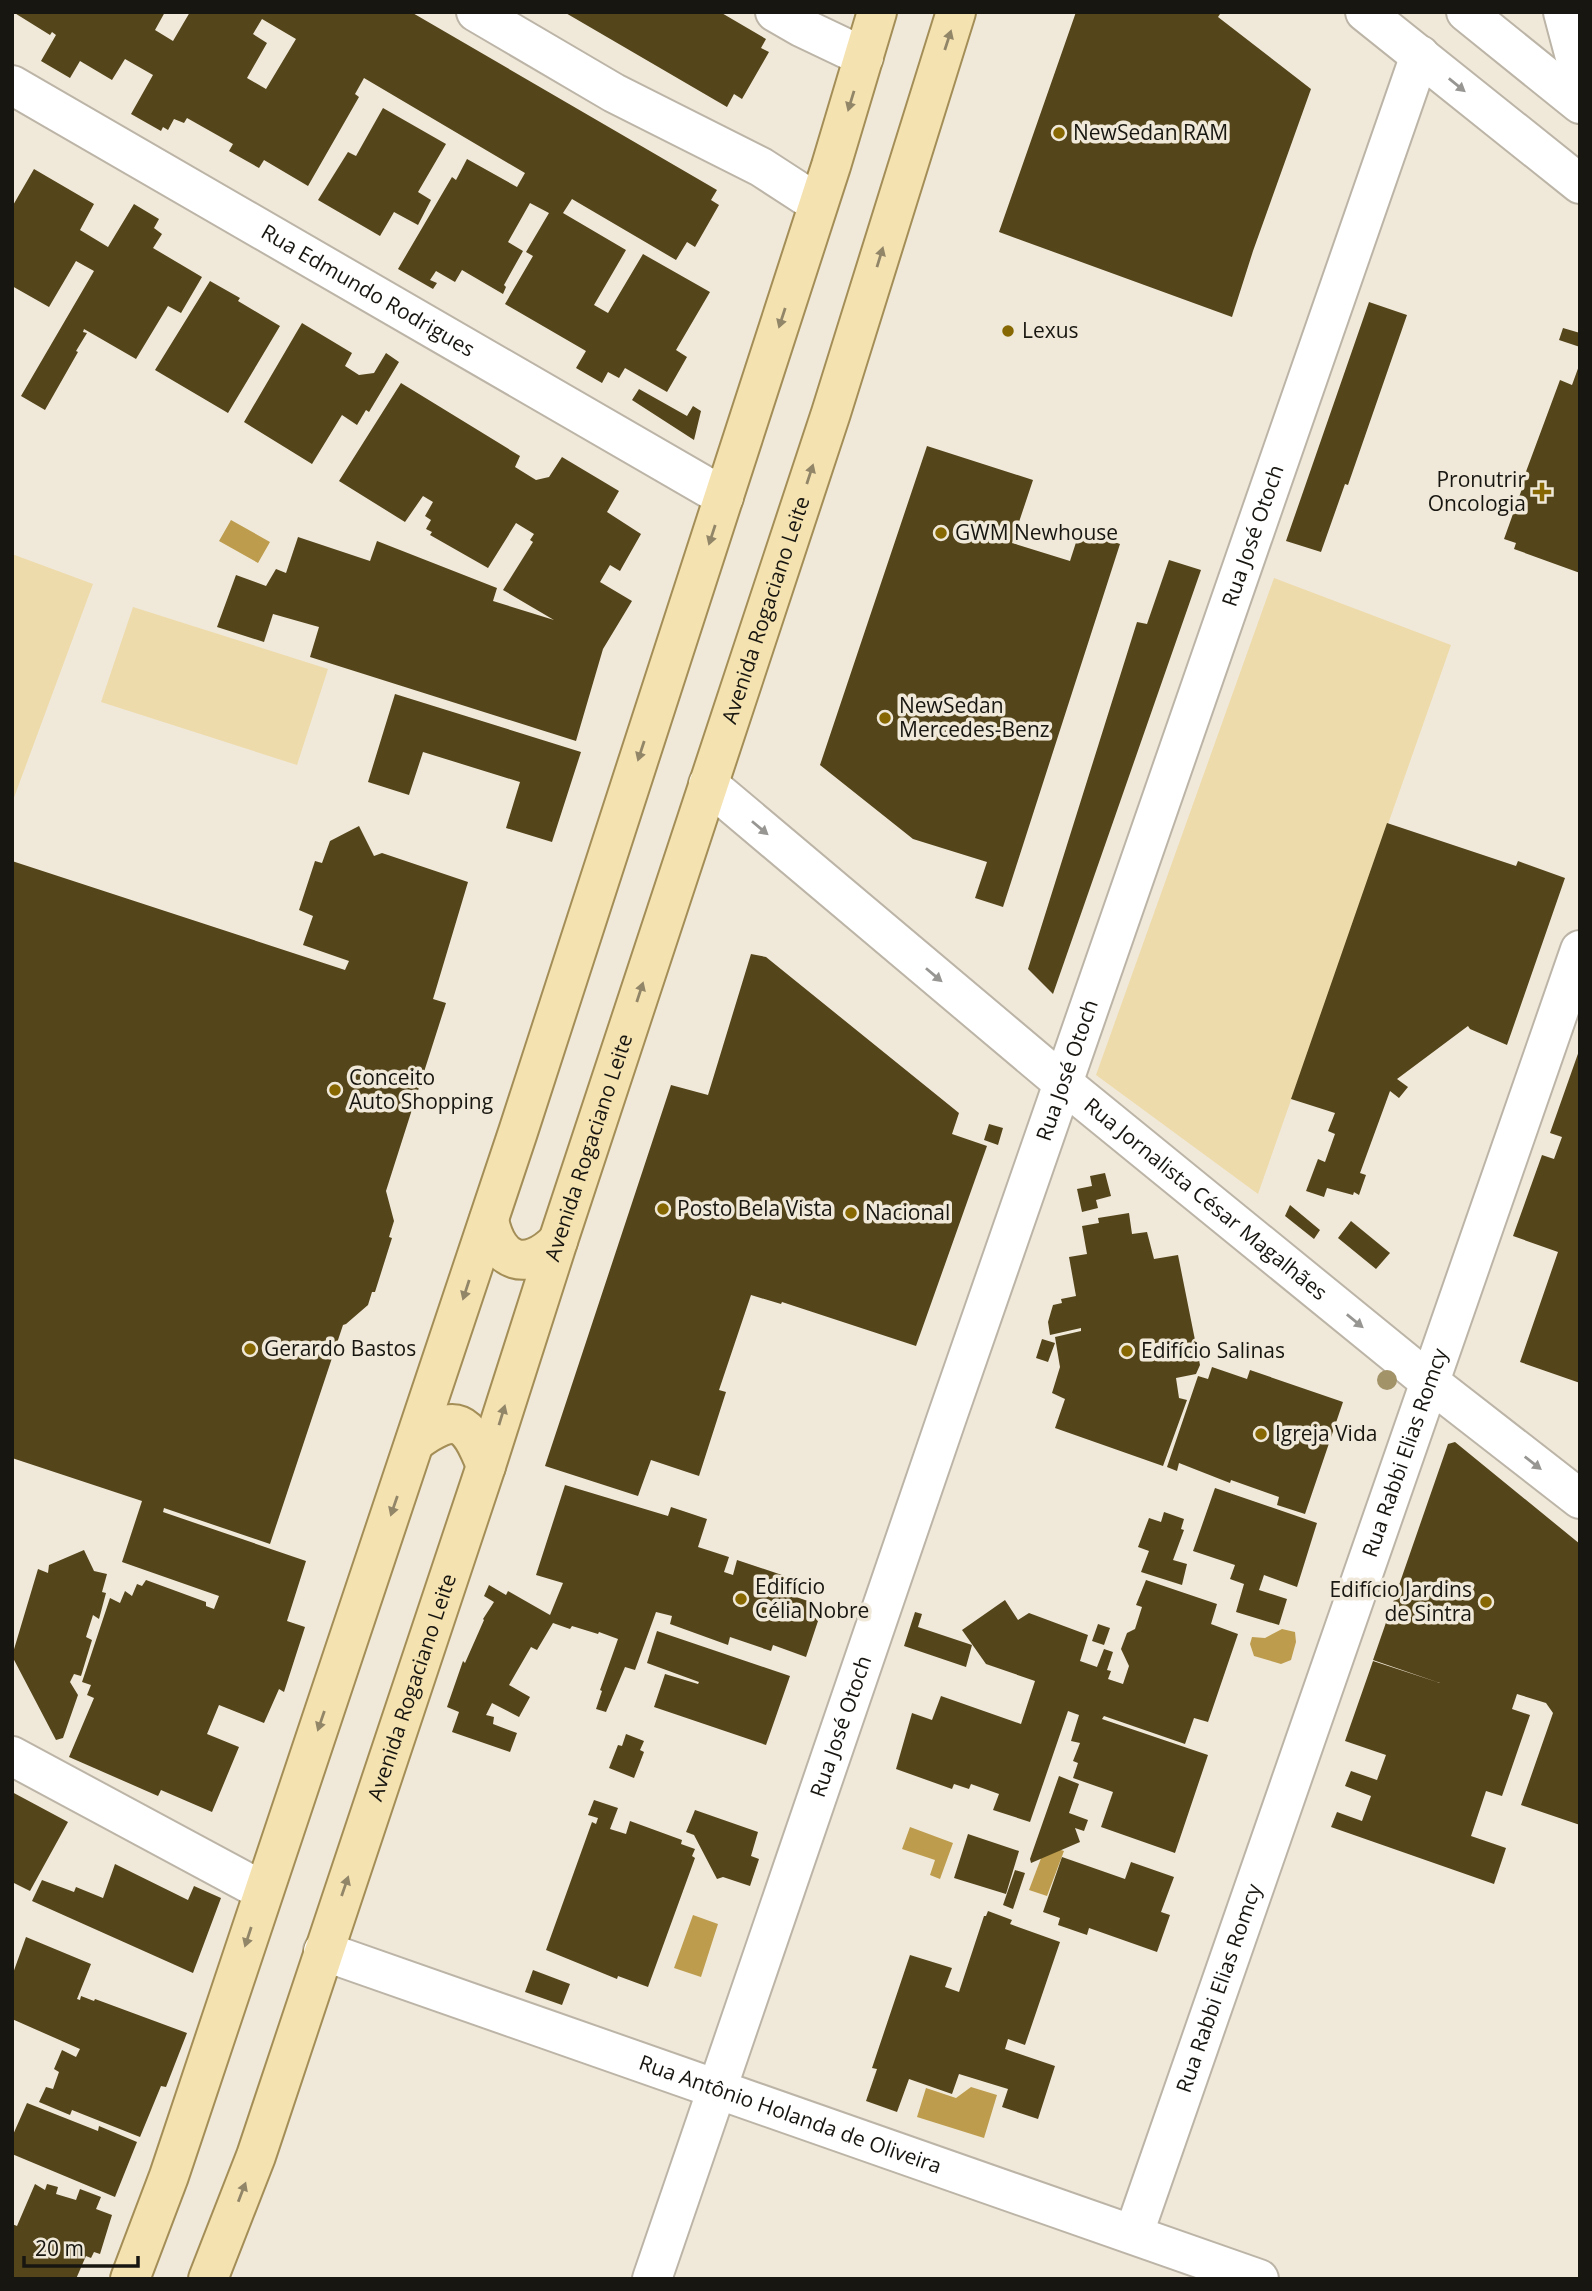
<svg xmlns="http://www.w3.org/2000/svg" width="1592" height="2291" font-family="'Open Sans',sans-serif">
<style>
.green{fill:#eedbab}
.water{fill:#bd9d4d}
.building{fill:#55451a;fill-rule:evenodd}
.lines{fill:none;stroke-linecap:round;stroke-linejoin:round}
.minor-casing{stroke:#bcb5a7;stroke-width:42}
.major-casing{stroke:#a48e57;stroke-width:42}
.minor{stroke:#fff;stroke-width:38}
.major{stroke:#f5e2b1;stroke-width:38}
.tree{fill:#a29369}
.oneway{fill:#928669}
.oneway2{fill:#979693}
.poi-dot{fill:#866701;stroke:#f0e9da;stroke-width:2.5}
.labels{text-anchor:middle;stroke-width:7;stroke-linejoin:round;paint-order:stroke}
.poi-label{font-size:21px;fill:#181610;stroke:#f0e9da;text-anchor:start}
.street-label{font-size:21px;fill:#181610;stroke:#f0e9da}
</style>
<rect width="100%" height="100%" fill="#f0e9da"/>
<path class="green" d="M12 554 93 584 12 803Z
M1274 578 1451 645 1258 1194 1096 1075Z
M133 607 328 669 297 765 101 702Z"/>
<path class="water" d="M231 520 270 542 258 563 219 541Z
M1282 1629 1295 1632 1296 1642 1291 1660 1281 1664 1254 1656 1250 1644 1252 1637 1265 1638Z
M910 1827 953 1843 940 1879 930 1875 935 1860 902 1849Z
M1046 1845 1064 1851 1047 1896 1029 1890Z
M693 1915 718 1924 701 1977 674 1968Z
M971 2087 997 2095 984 2138 917 2117 926 2088 956 2098Z"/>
<path class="building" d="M13 12H165L155 30 173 41 190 12H411L717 190 711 200 719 205 695 247 687 242 676 260 572 199 563 213 626 250 594 305 608 313 643 254 710 292 676 350 687 357 667 392 625 368 619 378 608 372 602 383 576 368 586 351 505 304 533 256 526 252 549 213 530 203 508 242 523 251 504 285 506 287 503 294 462 270 455 282 436 271 430 280 437 283 433 289 398 269 452 177 456 180 467 159 517 187 525 173 364 78 355 94 359 97 308 186 264 160 259 168 229 151 233 144 187 118 184 123 174 119 168 130 163 127 161 131 131 114 153 75 125 59 112 80 80 61 70 78 41 61 56 35 52 32 50 35ZM262 19 296 39 266 89 247 78 267 43 253 34Z
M564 12H720L766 39 761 48 769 52 742 99 734 94 727 107Z
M1076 12H1215L1220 14 1218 17 1311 89 1253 251 1232 317 999 232Z
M383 108 446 144 418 192 431 200 418 225 394 212 380 236 318 200 348 152 356 156Z
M34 169 94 204 80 230 108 247 134 204 159 219 154 228 162 234 153 248 202 277 181 313 168 306 136 359 84 329 83 332 87 333 76 351 78 352 45 410 21 396 94 271 76 261 49 307 12 286V207Z
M210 281 240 298 238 301 280 326 228 413 155 370Z
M1369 302 1407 315 1348 485 1345 484 1321 552 1286 541Z
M302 323 352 353 345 366 359 375 374 373 386 353 399 362 369 412 366 410 357 425 342 415 312 464 244 422Z
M1563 328 1580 333V347L1559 340Z
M1580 363V573L1514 549 1516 543 1504 539 1523 486 1521 485 1560 380 1572 385Z
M401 383 520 456 515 467 536 480 549 477 562 457 619 491 607 512 641 534 620 571 610 565 600 582 632 601 603 649 576 741 310 657 319 627 273 614 264 642 217 627 236 575 266 586 276 569 286 573 298 537 370 561 377 541 497 588 493 601 554 620 503 590 533 542 530 540 534 534 516 523 488 568 430 535 432 532 426 529 431 520 425 516 433 502 423 496 405 522 339 481Z
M639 389 687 416 693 406 701 411 694 440 632 400Z
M927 446 1033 480 1012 543 1070 561 1080 530 1120 544 1003 907 975 898 987 862 913 839 820 765Z
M1169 560 1201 570 1053 994 1028 969 1137 622 1147 624Z
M395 694 581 752 552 842 506 828 520 782 423 752 409 795 368 782Z
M1387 823 1516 866 1518 861 1565 878 1507 1045 1470 1029 1468 1026 1397 1079 1408 1087 1399 1098 1390 1091 1360 1173 1366 1175 1359 1195 1354 1192 1353 1195 1327 1188 1324 1197 1306 1191 1318 1159 1325 1162 1335 1134 1328 1131 1335 1113 1291 1099Z
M359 826 374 856 382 853 468 882 433 999 446 1003 386 1191 394 1221 389 1237 392 1238 375 1292H372L368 1305 346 1324 343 1325 270 1544 164 1508 163 1512 306 1561 287 1621 305 1627 284 1692 279 1689 264 1723 219 1705 207 1734 239 1747 212 1812 161 1790 158 1796 69 1757 94 1698 87 1695 91 1685 82 1682 110 1598 120 1603 125 1591 132 1596 137 1584 142 1586 146 1580 206 1602V1606L214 1609 219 1596 122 1562 142 1501 12 1458V861L345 970 349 961 303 945 313 916 299 910 315 861 322 863 330 841Z
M751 954 766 957 959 1113 952 1134 987 1146 916 1346 782 1302 781 1304 751 1295 719 1390 726 1392 699 1476 651 1460 638 1496 545 1466 671 1085 708 1095Z
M1580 1048V1383L1520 1362 1558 1252 1513 1236 1542 1155 1554 1159 1562 1137 1550 1133Z
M989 1124 1003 1128 998 1145 984 1140Z
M1105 1173 1111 1196 1096 1200 1098 1208 1082 1212 1077 1189 1092 1186 1090 1176Z
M1290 1205 1320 1230 1314 1239 1285 1216Z
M1129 1213 1132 1234 1147 1232 1154 1259 1178 1255 1200 1365 1196 1374 1176 1378 1179 1398 1187 1400 1163 1466 1055 1428 1065 1399 1052 1393 1060 1367 1055 1337 1081 1331V1328L1050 1335 1048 1322 1053 1305 1062 1303 1061 1299 1076 1296 1069 1257 1087 1254 1082 1226 1099 1223 1098 1218Z
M1351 1221 1390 1253 1376 1269 1338 1238Z
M1042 1339 1055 1343 1048 1362 1036 1358Z
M1212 1367 1247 1379 1250 1370 1343 1402 1305 1514 1277 1505 1279 1497 1231 1480 1230 1483 1179 1463 1177 1471 1167 1467 1198 1376 1208 1379Z
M1455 1442 1580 1544V1825L1521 1805 1553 1713 1546 1703 1517 1694 1512 1709 1530 1715 1502 1796 1486 1791 1471 1836 1506 1848 1494 1884 1331 1827 1337 1812 1362 1821 1371 1796 1345 1786 1351 1771 1377 1780 1386 1755 1345 1741 1373 1661 1440 1683 1373 1660 1448 1444Z
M565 1485 668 1516 671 1507 707 1519 698 1547 729 1557 724 1572 733 1575 737 1560 785 1576 781 1592 823 1606 806 1657 773 1645 771 1651 730 1637 728 1645 670 1624 672 1616 656 1612 635 1670 625 1667 606 1712 596 1709 602 1691 600 1690 618 1639 599 1632 598 1634 572 1626 570 1629 553 1623 537 1650 531 1647 509 1685 530 1697 519 1717 492 1703 486 1715 494 1717 493 1724 517 1733 510 1752 452 1732 459 1712 447 1707 463 1661 465 1663 484 1620 483 1619 494 1602 484 1596 489 1585 506 1595 508 1591 550 1615 563 1583 536 1575Z
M1215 1488 1317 1523 1297 1587 1264 1575 1259 1590 1287 1599 1279 1625 1236 1612 1244 1584 1230 1579 1235 1565 1193 1551Z
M1164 1512 1184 1519 1181 1529 1184 1530 1173 1560 1187 1564 1182 1585 1141 1572 1149 1551 1138 1547 1149 1518 1161 1522Z
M84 1550 94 1571 107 1574 102 1592 106 1593 99 1619 93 1615 86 1637 92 1640 81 1676 74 1674 70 1682 78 1695 63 1738 56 1740 12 1656 38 1569 48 1573 49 1565Z
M1146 1580 1217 1604 1211 1624 1238 1634 1208 1722 1194 1718 1185 1744 1104 1716 1102 1719 1208 1755 1175 1853 1101 1827 1113 1792 1073 1778 1078 1763 1073 1761 1080 1743 1071 1741 1079 1715 1068 1711 1030 1822 993 1810 999 1794 971 1784 969 1789 954 1784 952 1789 896 1769 912 1713 932 1720 941 1696 1021 1724 1035 1681 986 1664 962 1630 1005 1600 1018 1620 1029 1613 1088 1635 1080 1661 1097 1667 1104 1649 1113 1652 1107 1670 1111 1671 1108 1679 1123 1684 1129 1666 1121 1649 1127 1633 1135 1629 1142 1607 1136 1605Z
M915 1612 922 1614 918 1627 972 1645 966 1667 904 1646Z
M1098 1624 1110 1628 1104 1645 1092 1641Z
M657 1631 790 1676 766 1745 654 1707 665 1674 698 1684 699 1682 647 1663Z
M626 1734 644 1741 640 1750 644 1752 634 1778 609 1768 618 1745 622 1746Z
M1059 1776 1079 1784 1069 1813 1088 1820 1084 1831 1075 1828 1080 1842 1031 1863 1030 1859Z
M12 1792 68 1822 30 1891 12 1882Z
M594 1800 618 1808 610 1829 626 1834 630 1821 682 1840 681 1844 695 1849 692 1856 695 1858 648 1987 618 1976 617 1979 546 1950 592 1822 596 1824 598 1818 588 1815Z
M695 1810 758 1832 751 1856 759 1859 750 1886 723 1877 717 1879 694 1835 686 1832Z
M968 1834 1019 1851 1006 1894 954 1878Z
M1062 1857 1125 1879 1131 1862 1174 1877 1161 1912 1170 1915 1157 1952 1089 1928 1087 1935 1058 1925 1060 1918 1043 1912Z
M115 1864 188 1900 194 1886 221 1898 193 1973 32 1901 42 1880 74 1892 76 1887 103 1898Z
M1015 1870 1025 1873 1013 1909 1003 1905Z
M988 1911 1012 1920 1010 1924 1060 1942 1025 2045 1008 2039 1005 2049 1055 2066 1038 2119 1002 2107 1008 2089 959 2074 952 2094 909 2079 897 2112 866 2101 877 2069 872 2068 910 1955 952 1968 945 1987 959 1992 984 1916H986Z
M26 1937 91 1964 77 1999 80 2000 81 1996 94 2001 95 1999 187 2033 166 2087 161 2086 140 2137 72 2110 70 2115 39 2102 46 2087 53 2089 59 2072 54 2069 62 2050 76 2057 80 2049 12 2019V1976Z
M533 1970 570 1984 562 2005 525 1992Z
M27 2103 98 2131 99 2126 137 2142 115 2197 12 2154V2137Z
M35 2184 45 2190 47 2184 58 2187 56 2194 76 2200 80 2189 101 2197 96 2209 112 2215 100 2254 94 2252 91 2258 86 2256 76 2279H12V2224L17 2226Z"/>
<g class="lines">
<g class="minor-casing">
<g id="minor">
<path d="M476 12 614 93 761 167 818 204"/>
<path d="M775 12 801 27 864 57"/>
<path d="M1365 12 1580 184"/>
<path d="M1466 12 1580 104"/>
<path d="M1563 12 1580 76"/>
<path id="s1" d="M12 85 724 497"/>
<path id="s2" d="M708 784 1064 1084 1431 1383 1580 1499"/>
<path d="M12 1756 263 1891"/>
<path id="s3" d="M323 1951 1259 2279"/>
<path id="s4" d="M1134 2233 1580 950"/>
<path id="s5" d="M652 2279 946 1420 1420 55"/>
</g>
</g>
<g class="major-casing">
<g id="major">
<path d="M489 1220C498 1263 526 1273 558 1241"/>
<path d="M415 1442C457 1411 468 1421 486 1466"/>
<path d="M130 2279 169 2176 518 1132 831 166 877 12"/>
<path id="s6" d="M208 2279 256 2156 486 1466 558 1241 831 413 956 12"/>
</g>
</g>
<use href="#minor" class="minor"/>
<use href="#major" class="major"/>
</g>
<circle class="tree" cx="1387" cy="1380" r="10"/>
<defs><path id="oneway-solid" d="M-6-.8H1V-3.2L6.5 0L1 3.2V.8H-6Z" transform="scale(1.75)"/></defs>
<g class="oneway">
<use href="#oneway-solid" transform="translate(948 40) rotate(-72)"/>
<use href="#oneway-solid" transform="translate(851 101) rotate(107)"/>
<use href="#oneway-solid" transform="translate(880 257) rotate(-73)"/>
<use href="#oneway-solid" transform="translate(782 318) rotate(108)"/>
<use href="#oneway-solid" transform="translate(810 474) rotate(-72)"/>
<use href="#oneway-solid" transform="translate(712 535) rotate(108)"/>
<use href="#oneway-solid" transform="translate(641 751) rotate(108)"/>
<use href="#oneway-solid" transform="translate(640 992) rotate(-72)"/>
<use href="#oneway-solid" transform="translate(466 1290) rotate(108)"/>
<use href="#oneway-solid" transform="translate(502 1415) rotate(-73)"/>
<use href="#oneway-solid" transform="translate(394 1506) rotate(109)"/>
<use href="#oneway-solid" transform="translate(321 1721) rotate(109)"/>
<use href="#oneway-solid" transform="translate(345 1886) rotate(-71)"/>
<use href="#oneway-solid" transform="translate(248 1937) rotate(108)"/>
<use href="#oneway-solid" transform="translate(242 2192) rotate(-69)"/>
</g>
<g class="oneway2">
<use href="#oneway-solid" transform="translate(1457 85) rotate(39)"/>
<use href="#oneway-solid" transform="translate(760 828) rotate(40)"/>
<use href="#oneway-solid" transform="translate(934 975) rotate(40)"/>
<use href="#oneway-solid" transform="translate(1355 1321) rotate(39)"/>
<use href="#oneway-solid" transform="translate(1533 1463) rotate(38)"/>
</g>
<g class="poi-dot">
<circle cx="1059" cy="133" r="7"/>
<circle cx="1008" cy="331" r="7"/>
<path d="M1538.5 481.5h7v7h7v7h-7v7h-7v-7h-7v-7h7z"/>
<circle cx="941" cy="533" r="7"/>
<circle cx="885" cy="718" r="7"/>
<circle cx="335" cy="1090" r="7"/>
<circle cx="663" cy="1209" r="7"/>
<circle cx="851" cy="1213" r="7"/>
<circle cx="250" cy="1349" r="7"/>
<circle cx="1127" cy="1351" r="7"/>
<circle cx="1261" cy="1434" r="7"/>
<circle cx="741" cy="1599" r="7"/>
<circle cx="1486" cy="1602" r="7"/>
</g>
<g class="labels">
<g class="poi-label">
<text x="1073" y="140">NewSedan RAM</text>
<text x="1022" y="338">Lexus</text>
<text x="1526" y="487" text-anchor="end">Pronutrir<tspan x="1526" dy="24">Oncologia</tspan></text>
<text x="955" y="540">GWM Newhouse</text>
<text x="899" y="713">NewSedan<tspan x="899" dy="24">Mercedes-Benz</tspan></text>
<text x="349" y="1085">Conceito<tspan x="349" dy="24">Auto Shopping</tspan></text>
<text x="677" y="1216">Posto Bela Vista</text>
<text x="865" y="1220">Nacional</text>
<text x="264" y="1356">Gerardo Bastos</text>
<text x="1141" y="1358">Edifício Salinas</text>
<text x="1275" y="1441">Igreja Vida</text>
<text x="755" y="1594">Edifício<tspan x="755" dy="24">Célia Nobre</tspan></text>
<text x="1472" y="1597" text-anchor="end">Edifício Jardins<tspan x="1472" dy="24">de Sintra</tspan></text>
</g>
<g class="street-label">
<text dy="7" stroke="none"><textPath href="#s1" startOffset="411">Rua Edmundo Rodrigues</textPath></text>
<text dy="7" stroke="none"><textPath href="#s5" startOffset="1844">Rua José Otoch</textPath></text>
<text dy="7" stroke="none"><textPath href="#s6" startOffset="1760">Avenida Rogaciano Leite</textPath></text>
<text dy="7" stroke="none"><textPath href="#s5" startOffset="1278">Rua José Otoch</textPath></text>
<text dy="7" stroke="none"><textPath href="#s6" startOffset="1194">Avenida Rogaciano Leite</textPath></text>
<text dy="7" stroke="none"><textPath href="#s2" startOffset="648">Rua Jornalista César Magalhães</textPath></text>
<text dy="7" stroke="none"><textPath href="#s4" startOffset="826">Rua Rabbi Elias Romcy</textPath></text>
<text dy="7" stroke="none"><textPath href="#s6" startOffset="626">Avenida Rogaciano Leite</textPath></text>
<text dy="7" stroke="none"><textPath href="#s5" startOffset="584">Rua José Otoch</textPath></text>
<text dy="7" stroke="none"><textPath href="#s4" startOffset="259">Rua Rabbi Elias Romcy</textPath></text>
<text dy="7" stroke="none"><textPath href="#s3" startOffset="495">Rua Antônio Holanda de Oliveira</textPath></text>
</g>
</g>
<rect width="1592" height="2291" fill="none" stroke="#181610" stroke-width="28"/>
<path d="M24 2256v10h114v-10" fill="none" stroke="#181610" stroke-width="3.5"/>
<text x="35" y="2256" font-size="21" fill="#181610" stroke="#f0e9da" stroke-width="5" paint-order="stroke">20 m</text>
</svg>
